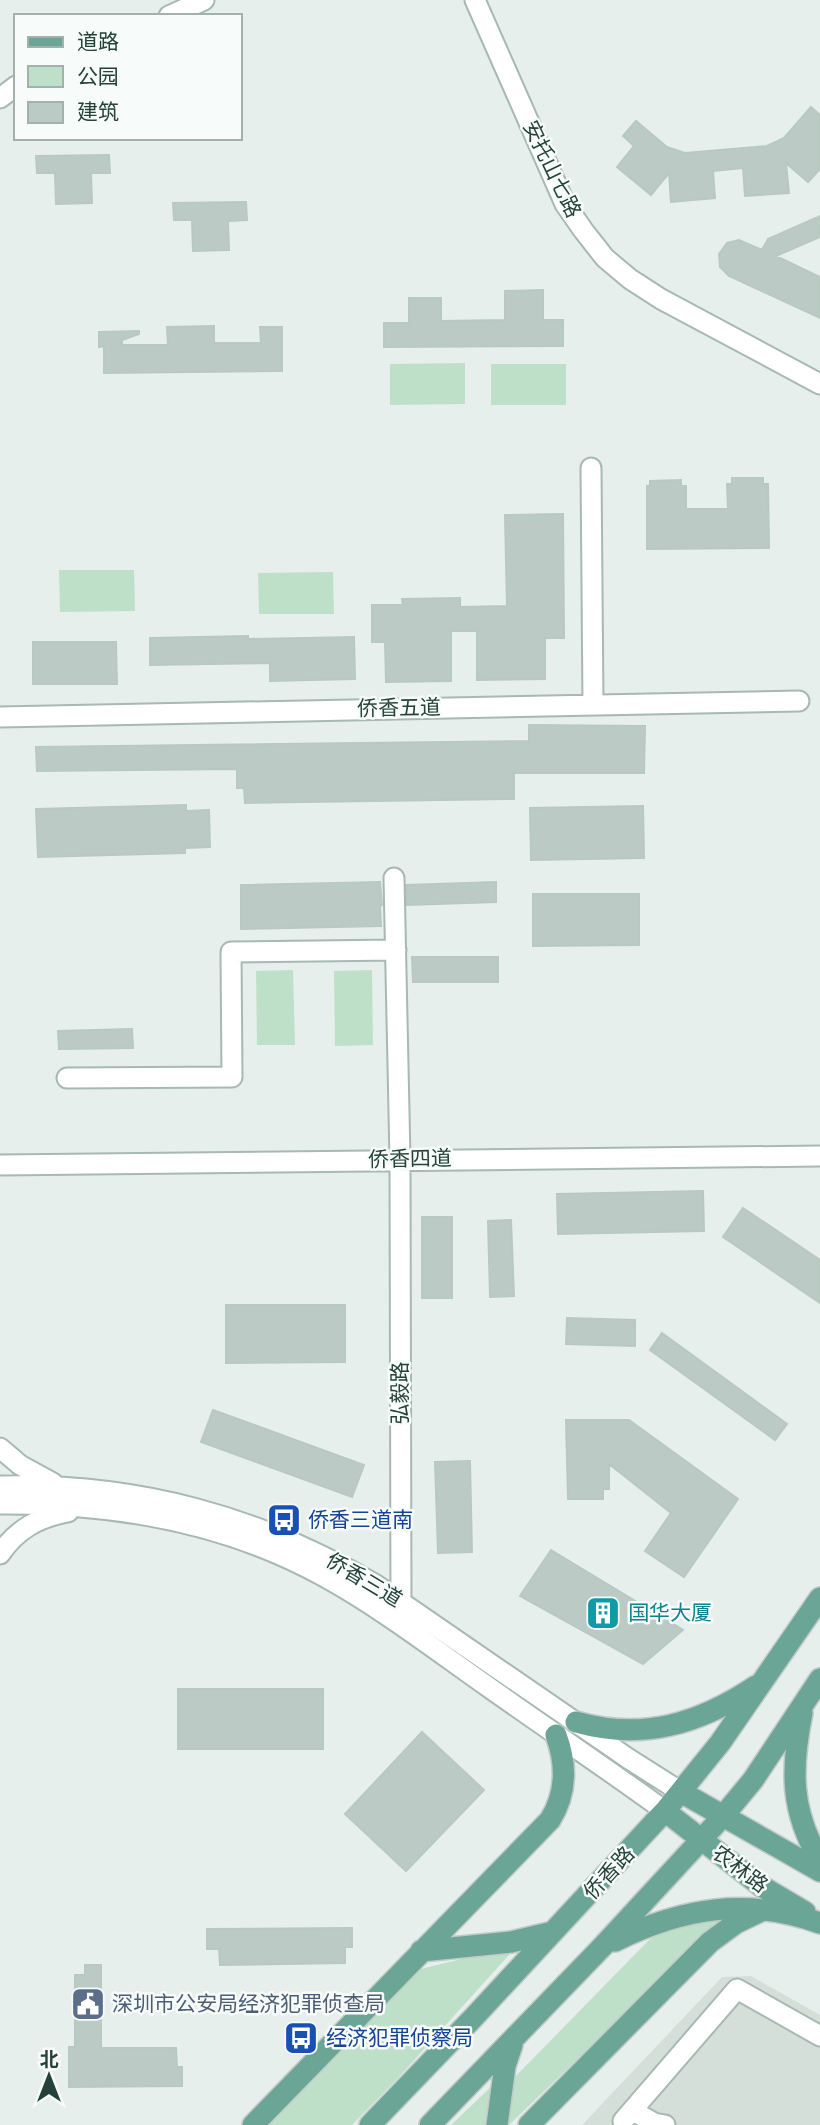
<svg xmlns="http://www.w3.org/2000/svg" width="820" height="2125" font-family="'DejaVu Sans','Noto Sans SC',sans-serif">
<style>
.built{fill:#d4dfda}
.green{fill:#bfe0c8}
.building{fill:#bbcac4;stroke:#b8c9c2;stroke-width:2}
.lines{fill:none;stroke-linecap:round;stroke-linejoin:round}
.minor-casing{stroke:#a8b8b2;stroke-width:23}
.major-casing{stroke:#c2cac8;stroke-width:24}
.minor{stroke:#fff;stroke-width:19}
.major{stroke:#6aa596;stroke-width:21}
.labels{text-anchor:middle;stroke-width:5;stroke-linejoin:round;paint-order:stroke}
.street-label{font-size:21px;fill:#24423a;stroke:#f7fbf9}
.transit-label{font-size:21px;fill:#164399;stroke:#f7fbf9;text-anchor:start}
.culture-label{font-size:21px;fill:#0d838f;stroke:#f7fbf9;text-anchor:start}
.service-label{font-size:21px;fill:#4e5e75;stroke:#f7fbf9;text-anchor:start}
</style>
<rect width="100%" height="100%" fill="#e6efeb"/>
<path class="built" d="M751 1976 820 2015V2125H582L722 1977Z"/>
<path class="green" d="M465 363V404L390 405V364Z
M491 364H566V405H491Z
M59 570H134L135 611 60 612Z
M333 572 334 614H259L258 573Z
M293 970 295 1045H257L256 971Z
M372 970 373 1045 335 1046 334 971Z
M724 1915 731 1920 696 1945 509 2125 510 2082 649 1940 677 1922Z
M518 1945 398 2078 352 2125H265L421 1969Z
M494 2084 487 2125H451Z"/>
<path class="building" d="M811 107 820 115V169L808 182 786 163 789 193 745 196 743 168 713 171 715 198 671 202 669 173 651 195 617 167 634 146 623 136 636 121 667 147 685 153 767 146 784 138Z
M109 155 110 173H91L92 203 56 204 55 173H37L36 156Z
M246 202 247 220 228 221 229 250 193 251 192 220H174L173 203Z
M820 216V237L776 256 820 277V318L729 276 720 267 719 254 727 243 739 240 762 250 768 239Z
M543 290V320H563V346L384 347V323H409V298H441V321L505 320V291Z
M214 326V343H261L260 327H282V371L104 373V346L99 347V332L139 331V334L122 340V345H168L167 327Z
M732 478H763V484H768L769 548 647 549V486H650V481L681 480V486H686V509H728L727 484H732Z
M563 514 564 638H545V679L477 680V631H451V681L386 682 385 642H372V605H403L402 599 460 598V607L507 606 505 515Z
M248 636V639L354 637 355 679 270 681V663L150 665V638Z
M33 642H116L117 684H33Z
M529 725 645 726 644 773H514V799L245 803 244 788H237V769L37 771 36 747 529 741Z
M186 805V811L209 810 210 847 185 848V853L38 857 36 809Z
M643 806 644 858 531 860 530 808Z
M380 882 382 905 380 906 381 926 241 929V885Z
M496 882V902L407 905 406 885Z
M533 894H639V945L533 946Z
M412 957H498V982H413Z
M132 1029 133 1048 59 1049 58 1031Z
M703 1191 704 1231 558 1234 557 1194Z
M743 1208 820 1260V1303L723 1237Z
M422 1217H452V1298H422Z
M511 1220 514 1296 490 1297 488 1221Z
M226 1305H345V1362L226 1363Z
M567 1318 635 1320V1346L566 1344Z
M662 1333 787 1424 775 1440 650 1350Z
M213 1410 364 1465 352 1497 201 1442Z
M566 1420H629L738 1499 684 1577 645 1551 671 1513 609 1464V1489H603V1499H568Z
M470 1461 472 1552 438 1553 435 1462Z
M551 1550 683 1630 643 1664 520 1596Z
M178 1689H323V1749H178Z
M422 1732 484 1790 406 1871 345 1814Z
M352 1928V1947H345V1963L220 1965 219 1949H207V1929Z
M85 1965H101V2048H176L177 2067H182V2086L69 2087V2047H75V1975H85Z"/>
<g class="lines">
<g class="minor-casing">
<path id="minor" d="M475 0 565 204 583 230 605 258 630 279 661 299 820 384
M169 16 204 0
M0 98 16 86
M591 468 593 704
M0 717 799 701
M394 878 400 1159 401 1611
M67 1078 232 1077 231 952 396 950
M0 1165 820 1156
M0 1448 20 1465 53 1483
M0 1486C137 1483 259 1516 376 1585L629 1759 681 1792
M0 1504C111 1503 225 1522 323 1576 381 1608 433 1648 487 1686 546 1728 606 1768 665 1811
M0 1554C17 1529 39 1517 68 1512
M633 2111 654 2123 665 2125
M623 2121 737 1989 820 2036"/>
</g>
<g class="major-casing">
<path id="major" d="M802 1713C791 1768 790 1811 820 1860
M576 1722C643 1741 699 1724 756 1686
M681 1792 820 1871
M665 1811 761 1886 805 1912
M615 1941C682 1908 747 1897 820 1923
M421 1951 511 1942 553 1932
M253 2125 550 1820C567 1793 567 1765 556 1735
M370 2125 474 2017 665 1811 720 1743 820 1598
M430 2125 603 1946 724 1815 753 1780 820 1679
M497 2125 505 2066 512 2045
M529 2125 710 1942 736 1923 763 1910"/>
</g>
<use href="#minor" class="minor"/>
<use href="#major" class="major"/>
</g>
<defs>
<g id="bus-square" transform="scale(1.75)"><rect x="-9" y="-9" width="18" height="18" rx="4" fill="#1a4fb4" stroke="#f7fbf9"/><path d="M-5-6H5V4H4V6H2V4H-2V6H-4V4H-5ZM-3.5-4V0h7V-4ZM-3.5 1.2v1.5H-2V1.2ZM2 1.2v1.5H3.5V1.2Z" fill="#fff"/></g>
<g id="building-square" transform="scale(1.75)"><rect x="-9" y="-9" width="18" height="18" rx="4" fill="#0f9aa8" stroke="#f7fbf9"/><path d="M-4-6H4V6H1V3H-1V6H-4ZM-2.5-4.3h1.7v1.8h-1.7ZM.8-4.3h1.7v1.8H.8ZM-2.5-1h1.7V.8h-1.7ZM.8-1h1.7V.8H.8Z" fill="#fff"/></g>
<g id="civic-square" transform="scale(1.75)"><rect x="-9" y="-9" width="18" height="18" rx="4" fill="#5c6f8a" stroke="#f7fbf9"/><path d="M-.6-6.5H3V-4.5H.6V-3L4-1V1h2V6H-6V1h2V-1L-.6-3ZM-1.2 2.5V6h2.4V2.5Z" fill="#fff"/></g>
</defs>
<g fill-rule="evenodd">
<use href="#bus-square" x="284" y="1520"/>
<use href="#building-square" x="603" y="1613"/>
<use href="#civic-square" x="88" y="2004"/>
<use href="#bus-square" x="301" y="2038"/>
</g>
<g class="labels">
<g class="street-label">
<text transform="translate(552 169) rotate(64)" y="7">安托山七路</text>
<text transform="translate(399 708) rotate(-1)" y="7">侨香五道</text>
<text transform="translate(410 1159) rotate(-1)" y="7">侨香四道</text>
<text transform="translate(400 1393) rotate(-90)" y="7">弘毅路</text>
<text transform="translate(364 1580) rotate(31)" y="7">侨香三道</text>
<text transform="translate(740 1869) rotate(37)" y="7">农林路</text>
<text transform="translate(609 1873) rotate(-47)" y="7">侨香路</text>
</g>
<g class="transit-label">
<text x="308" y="1527">侨香三道南</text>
<text x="326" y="2045">经济犯罪侦察局</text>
</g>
<g class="culture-label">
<text x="628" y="1620">国华大厦</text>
</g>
<g class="service-label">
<text x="112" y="2011">深圳市公安局经济犯罪侦查局</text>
</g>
</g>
<rect x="14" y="14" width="228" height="126" fill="#f7fbf9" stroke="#a3b1ad" stroke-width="2"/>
<rect x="28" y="37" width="35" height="10" fill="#6aa596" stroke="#a3b1ad" stroke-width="2"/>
<text x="77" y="49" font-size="21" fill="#24423a">道路</text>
<rect x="28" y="66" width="35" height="21" fill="#bfe0c8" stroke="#a3b1ad" stroke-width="2"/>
<text x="77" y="84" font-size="21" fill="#24423a">公园</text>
<rect x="28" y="102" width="35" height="21" fill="#bbcac4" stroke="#a3b1ad" stroke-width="2"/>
<text x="77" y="119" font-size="21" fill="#24423a">建筑</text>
<g transform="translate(49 2076)" stroke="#f7fbf9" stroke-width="5" paint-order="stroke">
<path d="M0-5L12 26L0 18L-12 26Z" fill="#24423a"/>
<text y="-10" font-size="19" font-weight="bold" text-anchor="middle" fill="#24423a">北</text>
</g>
</svg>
